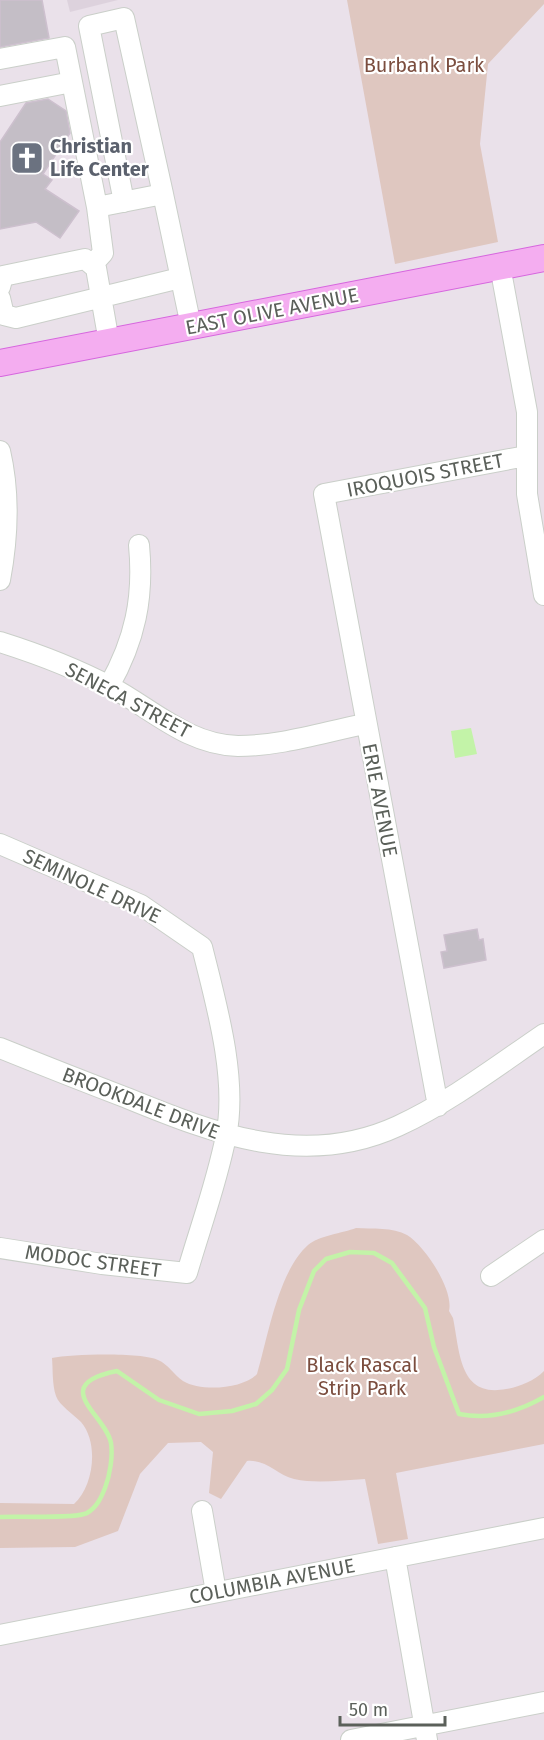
<svg xmlns="http://www.w3.org/2000/svg" width="544" height="1740" font-family="'Fira Sans',sans-serif">
<style>
.education{fill:#ddd2dd}
.green{fill:#dfc7c0}
.water{fill:#c3f3a8}
.lines{fill:none;stroke-linecap:round;stroke-linejoin:round}
.stream{stroke:#c3f3a8;stroke-width:4.5}
.building{fill:#c4bec6;stroke:#cdc0ce;stroke-width:1.5}
.minor-casing{stroke:#cacfc9;stroke-width:22}
.major-casing{stroke:#d666de;stroke-width:28}
.minor{stroke:#fff;stroke-width:20}
.major{stroke:#f4adf0;stroke-width:26}
.labels{text-anchor:middle;stroke-width:4.5;stroke-linejoin:round;paint-order:stroke}
.park-label{font-size:20px;fill:#7b4d3e;stroke:#fff}
.worship-label{font-size:20px;font-weight:bold;fill:#5b616d;stroke:#fff;text-anchor:start}
.street-label{font-size:20px;fill:#5b605a;stroke:#fff}
</style>
<rect width="100%" height="100%" fill="#eae1ea"/>
<path class="education" d="M67 0H118L70 12Z"/>
<path class="green" d="M347 0H544V4L488 64 480 144 498 242 395 264Z
M356 1228C372 1229 393 1227 407 1235 425 1246 454 1290 449 1311L453 1318C460 1352 459 1398 506 1389 519 1387 534 1381 544 1371V1444L396 1473 408 1539 378 1544 365 1479C342 1480 317 1484 294 1479 277 1475 266 1459 247 1461L221 1499 209 1493 213 1452 201 1442 168 1443 140 1474 118 1531 75 1547 0 1548V1503L74 1504C94 1486 99 1443 81 1422 74 1415 59 1405 56 1396 52 1384 53 1370 52 1358 72 1354 141 1352 158 1360 168 1364 174 1375 183 1381 201 1392 243 1389 257 1374 268 1337 278 1272 308 1245 318 1236 343 1233 356 1228Z"/>
<path class="water" d="M471 728 477 754 455 758 451 731Z"/>
<g class="lines">
<path class="stream" d="M0 1517C16 1516 76 1519 87 1513 97 1507 101 1498 105 1488 110 1475 113 1456 111 1443 106 1415 47 1385 117 1371L159 1400 199 1414 232 1411 256 1404 272 1390 287 1369 299 1310 314 1271 326 1259 350 1252 374 1253 392 1263 425 1308 434 1347 459 1414C489 1420 518 1412 544 1397"/>
</g>
<path class="building" d="M0 0H42L49 38 0 47Z
M48 99 66 111 70 133 43 174 52 180 45 189 79 211 60 238 36 222 0 229V142L26 103Z
M477 929 479 940 483 939 486 960 444 968 441 952 447 951 444 935Z"/>
<g class="lines">
<g class="minor-casing">
<path id="minor" d="M0 59 65 47 97 207
M0 96 72 82
M124 202 89 26 124 18 163 194
M92 265 103 253 97 207 163 194 191 326
M500 266 527 412V494L544 595
M0 287 3 276 85 259 96 268 109 342
M0 298 4 315 16 318 180 278
M0 451C10 494 8 537 0 580
M0 642C38 654 75 668 111 687 152 709 188 745 238 746 281 746 324 732 365 724
M109 686C135 640 144 598 139 545
M0 844 141 905 202 947C216 1003 238 1079 226 1136 217 1182 200 1228 187 1273L102 1264 0 1248
M0 1048C42 1065 85 1082 127 1098 215 1134 305 1169 398 1126 450 1102 497 1066 544 1034
M438 1106 324 494 526 456
M491 1276 544 1240
M202 1511 216 1592
M395 1557 427 1740
M0 1635 544 1528
M351 1740 544 1702"/>
</g>
<g class="major-casing">
<path id="major" d="M0 363 544 258"/>
</g>
<use href="#minor" class="minor"/>
<use href="#major" class="major"/>
</g>
<defs>
<g id="church-square" transform="scale(1.725)"><rect x="-9" y="-9" width="18" height="18" rx="4" fill="#6b7280" stroke="#fff"/><path d="M-1.2-6h2.4v3.5h3.3v2.4h-3.3V6h-2.4V-.1h-3.3v-2.4h3.3Z" fill="#fff"/></g>
</defs>
<g fill-rule="evenodd">
<use href="#church-square" x="27" y="158"/>
</g>
<g class="labels">
<g class="park-label">
<text x="424" y="72">Burbank Park</text>
<text x="362" y="1372">Black Rascal<tspan x="362" dy="23">Strip Park</tspan></text>
</g>
<g class="worship-label">
<text x="50" y="153">Christian<tspan x="50" dy="23">Life Center</tspan></text>
</g>
<g class="street-label">
<text transform="translate(272 311) rotate(-11)" y="7">EAST OLIVE AVENUE</text>
<text transform="translate(425 475) rotate(-11)" y="7">IROQUOIS STREET</text>
<text transform="translate(128 700) rotate(28)" y="7">SENECA STREET</text>
<text transform="translate(380 800) rotate(79)" y="7">ERIE AVENUE</text>
<text transform="translate(92 886) rotate(25)" y="7">SEMINOLE DRIVE</text>
<text transform="translate(141 1103) rotate(21)" y="7">BROOKDALE DRIVE</text>
<text transform="translate(93 1261) rotate(8)" y="7">MODOC STREET</text>
<text transform="translate(272 1581) rotate(-11)" y="7">COLUMBIA AVENUE</text>
</g>
</g>
<path d="M340 1716v9h105v-9" fill="none" stroke="#5b605a" stroke-width="3"/>
<text x="349" y="1716" font-size="18" fill="#5b605a" stroke="#ffffff" stroke-width="4.5" paint-order="stroke">50 m</text>
</svg>
